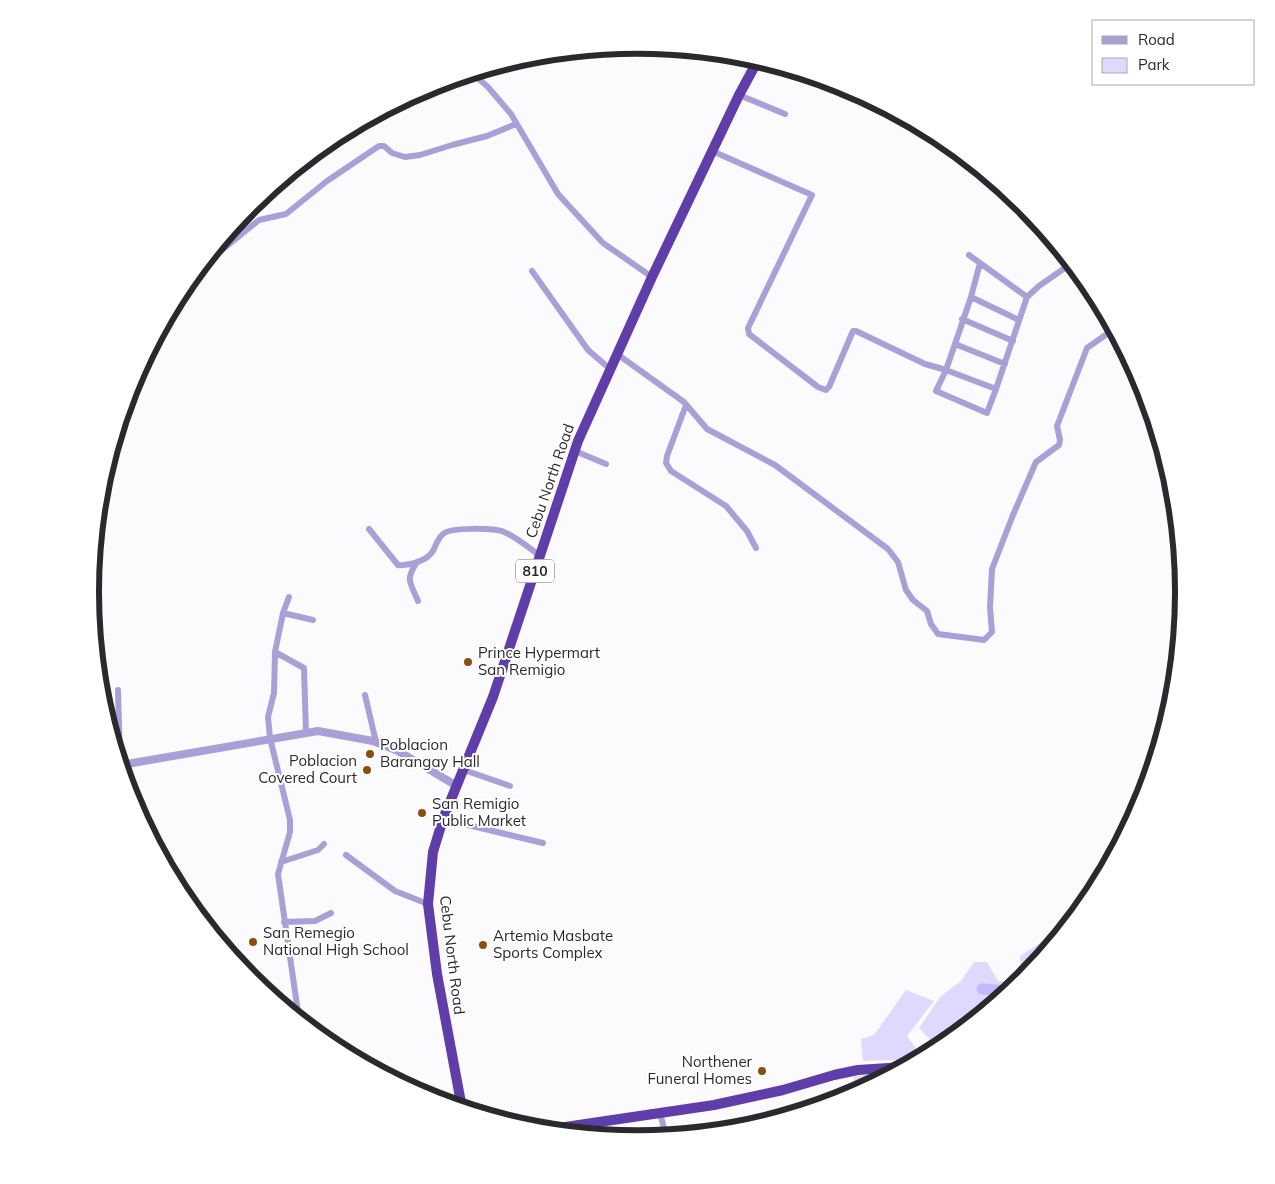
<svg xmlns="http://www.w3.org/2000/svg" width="1275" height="1184" font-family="Mulish,sans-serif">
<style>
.green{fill:#e0d9ff}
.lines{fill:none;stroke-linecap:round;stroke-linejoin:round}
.river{stroke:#c5b8fb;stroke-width:11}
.minor{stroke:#aaa0d7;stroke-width:6}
.tertiary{stroke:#aaa0d7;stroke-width:8}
.trunk{stroke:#603eaa;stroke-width:10}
.poi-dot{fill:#8b4f0d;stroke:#fff;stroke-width:2}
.labels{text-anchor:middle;stroke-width:4;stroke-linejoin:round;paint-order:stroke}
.shield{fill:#fff;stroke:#6a6a6d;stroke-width:1}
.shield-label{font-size:14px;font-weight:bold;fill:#2a2a2e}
.street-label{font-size:15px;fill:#2a2a2e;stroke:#fff}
.poi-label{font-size:15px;fill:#2a2a2e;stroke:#fff;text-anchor:start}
.rim{fill:none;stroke:#2a2a2e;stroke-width:6}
</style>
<rect width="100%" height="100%" fill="#fbfafd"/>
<path class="green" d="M1051 936H1060L1024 979 1000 999 988 996 979 1016 941 1047 930 1053 932 1042 919 1028 941 996 961 981 974 962H987L998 981H1014L1021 977 1020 956Z
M906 990 934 1001 907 1036 922 1057 918 1059 863 1061 861 1039 874 1035Z
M897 1070 856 1093 854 1077Z"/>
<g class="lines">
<path class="river" d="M982 989 1009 991"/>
<path class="minor" d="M472 73 488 87 511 114 558 194 603 243 652 277
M821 79 860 98 862 95
M739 95 785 114
M712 151 812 195 748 328 749 334 818 387 826 390 829 387 853 331H856L925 364 946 370 996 389 1027 297 1039 286 1072 263
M969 255 980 263 971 297 955 344 946 370 936 391 987 413 996 389
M980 263 1027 297
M196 271 259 220 286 214 327 181 379 146H384L392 153 405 157 420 155 452 145 487 136 516 124
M532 271 588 350 610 369
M971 297 1019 320
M962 319 1013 341
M955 344 1005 364
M617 354 684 402 707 429 775 465 888 549 898 562 906 590 913 600 927 611 931 624 938 634 984 640 992 632 990 608 992 569 1013 515 1036 462 1059 445 1060 440 1057 426 1087 348 1114 329
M686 405 667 456 666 463 671 471 726 506 747 531 756 548
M575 451 606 464
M369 529 398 565C409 566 427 561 433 551 436 545 438 538 443 534 450 527 495 528 504 532 517 537 529 548 540 556
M417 562C405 580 410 582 418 601
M289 597 283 613 275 652 274 693 268 717 270 738 290 820V832L278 874 299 1019
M283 613 313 620
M275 652 304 668 306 733
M118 690 120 760
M365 695 376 742
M464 770 510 786
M443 819 543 843
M346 855 395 891 428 904
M281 862 318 850 324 844
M284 922 315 921 331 913
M660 1113 666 1136"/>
<path class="tertiary" d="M121 765 318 731 373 741 398 751 457 786"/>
<path class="trunk" d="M462 1108 437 974 428 904 433 852 443 819 493 697 578 441 652 277 739 95 758 60
M545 1130 714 1105 783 1090 834 1075 858 1070 904 1067"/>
</g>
<g class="poi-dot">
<circle cx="468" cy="662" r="5"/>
<circle cx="370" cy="754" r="5"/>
<circle cx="367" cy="770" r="5"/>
<circle cx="422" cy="813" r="5"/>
<circle cx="253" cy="942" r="5"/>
<circle cx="483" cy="945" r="5"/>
<circle cx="762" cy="1071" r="5"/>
</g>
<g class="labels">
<rect class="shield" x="516" y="559.5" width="38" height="23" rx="4"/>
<g class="shield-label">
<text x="535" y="576">810</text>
</g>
<g class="street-label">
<text transform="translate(550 481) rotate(-71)" y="5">Cebu North Road</text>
<text transform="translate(452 955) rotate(83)" y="5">Cebu North Road</text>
</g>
<g class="poi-label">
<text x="478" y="658">Prince Hypermart<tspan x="478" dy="17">San Remigio</tspan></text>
<text x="380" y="750">Poblacion<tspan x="380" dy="17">Barangay Hall</tspan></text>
<text x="357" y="766" text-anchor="end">Poblacion<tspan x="357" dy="17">Covered Court</tspan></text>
<text x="432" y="809">San Remigio<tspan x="432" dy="17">Public Market</tspan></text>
<text x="263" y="938">San Remegio<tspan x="263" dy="17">National High School</tspan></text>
<text x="493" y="941">Artemio Masbate<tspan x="493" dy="17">Sports Complex</tspan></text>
<text x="752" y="1067" text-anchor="end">Northener<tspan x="752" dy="17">Funeral Homes</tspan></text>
</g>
</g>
<path d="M0 0H1275V1184H0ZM99 592a538 538 0 1 1 1076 0a538 538 0 1 1-1076 0Z" fill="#fff" fill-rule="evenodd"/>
<path class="rim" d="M99 592a538 538 0 1 1 1076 0a538 538 0 1 1-1076 0Z"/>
<rect x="1092" y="20" width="162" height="65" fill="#ffffff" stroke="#aaaaab"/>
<rect x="1102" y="36" width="25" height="8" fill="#aaa0d7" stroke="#aaaaab"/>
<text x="1138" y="45" font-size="15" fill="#2a2a2e">Road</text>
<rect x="1102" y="58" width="25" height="15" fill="#e0d9ff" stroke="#aaaaab"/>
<text x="1138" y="70" font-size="15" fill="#2a2a2e">Park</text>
</svg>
